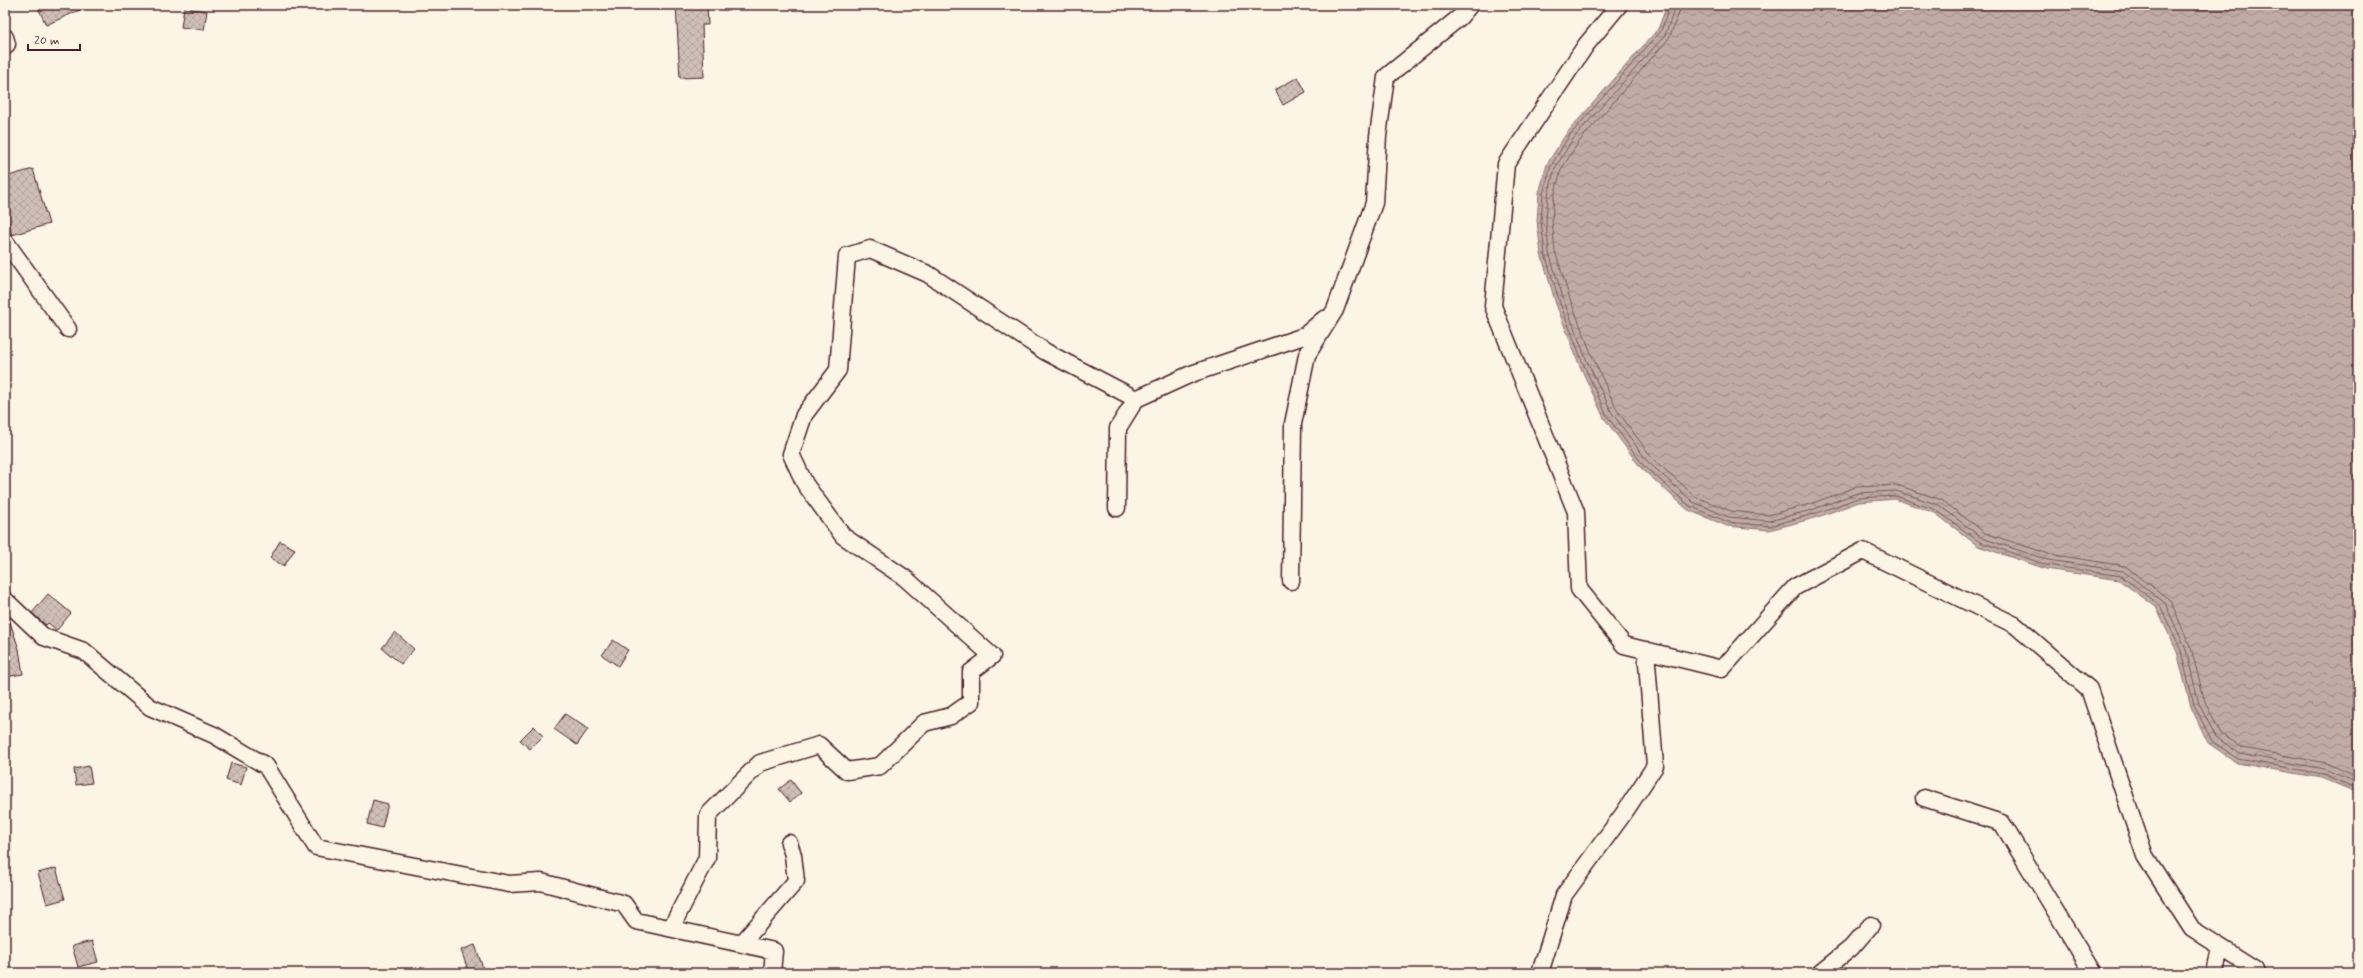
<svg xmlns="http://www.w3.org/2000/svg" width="2363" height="978" font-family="Mynerve,sans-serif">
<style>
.water{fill:url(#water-waves);stroke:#917474}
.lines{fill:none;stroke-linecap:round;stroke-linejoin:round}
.shore{stroke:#79575c;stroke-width:1}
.building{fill:url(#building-cross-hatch);stroke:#4a1f2b}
.street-casing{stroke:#4a1f2b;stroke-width:19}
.street{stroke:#fcf5e5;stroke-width:16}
</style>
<defs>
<pattern id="water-waves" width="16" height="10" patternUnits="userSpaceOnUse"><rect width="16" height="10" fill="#c0aca5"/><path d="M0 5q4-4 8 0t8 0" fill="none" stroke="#9e8b87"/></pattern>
<pattern id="building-cross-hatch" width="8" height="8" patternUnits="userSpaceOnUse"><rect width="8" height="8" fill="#cfc0b7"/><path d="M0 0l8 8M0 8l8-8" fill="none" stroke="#b3a59e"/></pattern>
</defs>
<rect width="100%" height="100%" fill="#fcf5e5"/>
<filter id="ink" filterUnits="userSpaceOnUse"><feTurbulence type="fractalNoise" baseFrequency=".025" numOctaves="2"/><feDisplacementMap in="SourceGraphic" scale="8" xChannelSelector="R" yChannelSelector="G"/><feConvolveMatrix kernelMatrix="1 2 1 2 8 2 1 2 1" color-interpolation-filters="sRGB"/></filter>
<g filter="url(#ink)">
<path class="water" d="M1667 5H2358V793L2322 778 2237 763 2208 743 2191 707 2177 652 2156 607 2119 580 2046 569 1978 546 1935 513 1895 499 1859 502 1815 518 1769 530 1727 526 1688 510 1641 468 1604 418 1579 364 1556 304 1541 254 1537 221 1539 193 1547 164 1566 134 1658 29Z"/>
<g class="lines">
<path class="shore" d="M1670 5 1661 31 1569 136 1551 166 1543 194 1541 221 1545 254 1560 303 1583 363 1607 416 1644 466 1690 506 1728 522 1769 526 1814 514 1858 498 1895 496 1936 510 1980 542 2047 565 2121 576 2160 605 2181 651 2194 705 2212 741 2238 759 2323 774 2358 789
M1676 5 1665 35 1573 139 1555 168 1548 195 1546 221 1549 253 1564 301 1587 361 1612 413 1648 462 1693 502 1729 517 1769 521 1812 510 1857 493 1896 491 1939 505 1982 538 2048 560 2123 571 2165 603 2186 650 2199 704 2216 737 2240 754 2324 769 2358 783
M1682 5 1669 38 1578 143 1561 170 1554 196 1552 221 1555 251 1570 299 1593 358 1617 410 1652 458 1696 497 1731 511 1768 515 1810 504 1856 487 1897 485 1942 500 1985 533 2049 554 2125 566 2170 600 2191 648 2205 702 2220 733 2243 748 2326 763 2358 777"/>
</g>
<path class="building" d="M37 5H91L46 25Z
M676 5H707L708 25H702L704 77 680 78Z
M184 8 207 11 204 30 181 27Z
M1298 77 1306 92 1283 105 1275 90Z
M33 169 49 224 12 235 5 210V177Z
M280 541 295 549 284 566 270 558Z
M48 594 71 613 57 630 48 623 46 625 32 613Z
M5 616H8L19 649 23 674 5 677Z
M395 632 414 649 401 664 382 648Z
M613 640 628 650 618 666 602 655Z
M565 714 588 729 577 745 554 729Z
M534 726 543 736 530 749 520 740Z
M231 763 246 767 241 785 226 780Z
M89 766 92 783 76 785 74 769Z
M791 780 801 793 790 802 779 789Z
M373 800 388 804 382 828 367 824Z
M56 868 65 899 47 904 38 873Z
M92 941 98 962 78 967 72 946Z
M475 945 483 968 469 973 461 950Z"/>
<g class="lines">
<g class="street-casing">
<path id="street" d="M1619 5 1586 45 1506 164 1493 306 1576 512 1579 589 1624 645 1722 669 1795 587 1863 551 2015 625 2089 689 2145 856 2192 929 2255 969 2256 973
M5 37 7 44 5 47
M5 241 68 329
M1117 508 1118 428 1136 399 1191 374 1304 336 1324 319
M1291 581 1293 424 1307 355 1335 310 1374 203 1378 136 1386 77 1460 17 1470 5
M5 600 44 637 84 651 150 707 214 735 266 766 316 847 509 884 541 882 624 904 636 921 774 951 772 973
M1924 798 2002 823 2093 973
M671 928 707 858 708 815 760 763 819 745 847 771 880 766 924 723 951 716 971 702V672L992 656 905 578 843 536 805 484 791 454 804 415 838 370 847 256 870 249 928 274 1046 352 1136 399
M742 943 796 881 793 855 789 843
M1540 973 1564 895 1624 813 1655 766 1646 650
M1820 973 1851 948 1871 925
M2215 973 2220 947"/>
</g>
<use href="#street" class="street"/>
</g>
</g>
<rect width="2363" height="978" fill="none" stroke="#fcf5e5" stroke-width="20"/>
<rect x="10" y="10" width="2343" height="958" fill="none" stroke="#4a1f2b" stroke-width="1.5" filter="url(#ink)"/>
<path d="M28 44v6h52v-6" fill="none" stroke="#4a1f2b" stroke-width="2"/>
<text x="34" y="44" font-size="12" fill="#4a1f2b" stroke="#fcf5e5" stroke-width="3" paint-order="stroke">20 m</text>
</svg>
